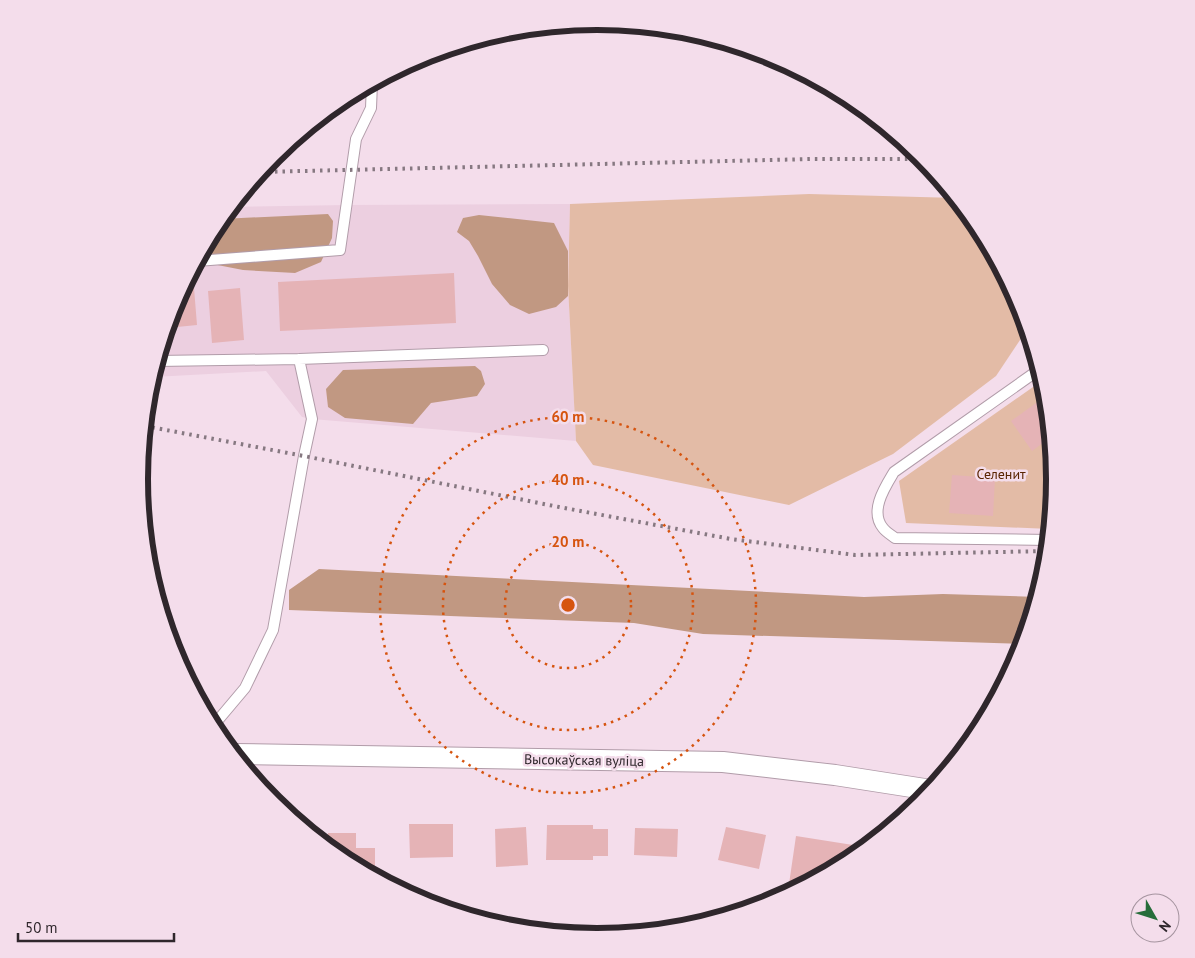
<svg xmlns="http://www.w3.org/2000/svg" width="1195" height="958" font-family="'PT Sans',sans-serif">
<style>
.built{fill:#eccfe0}
.green{fill:#e3bba6}
.forest{fill:#c19882}
.building{fill:#e5b3b6}
.lines{fill:none;stroke-linecap:round;stroke-linejoin:round}
.lane-casing{stroke:#b19ca9;stroke-width:12}
.street-casing{stroke:#b19ca9;stroke-width:22}
.lane{stroke:#fff;stroke-width:10}
.street{stroke:#fff;stroke-width:20}
.rail{stroke:#867881;stroke-width:4;stroke-dasharray:2.5 5;stroke-linecap:butt}
.ring{fill:none;stroke:#d6540f;stroke-width:2.5;stroke-dasharray:2.5 5}
.labels{text-anchor:middle;stroke-width:5;stroke-linejoin:round;paint-order:stroke}
.park-label{font-size:14px;fill:#5a2502;stroke:#f4ddeb}
.street-label{font-size:14px;fill:#2f272c;stroke:#f4ddeb}
.rim{fill:none;stroke:#2f272c;stroke-width:6}
.centre{fill:#d6540f;stroke:#f4ddeb;stroke-width:2.5}
.ring-label{font-size:15px;text-anchor:middle;font-weight:bold;fill:#d6540f;stroke:#f4ddeb;stroke-width:5;stroke-linejoin:round;paint-order:stroke}
</style>
<rect width="100%" height="100%" fill="#f4ddeb"/>
<path class="built" d="M570 204 568 286 576 441 312 419 302 417 266 371 153 377 175 304 217 224 232 207 347 205Z"/>
<path class="green" d="M809 194 957 198 978 225 1021 304 1028 328 996 376 893 454 789 505 593 465 576 441 568 286 570 204Z
M1043 380 1047 390 1055 479 1050 529 906 523 899 481Z"/>
<path class="forest" d="M328 214 333 221 332 238 321 262 295 273 243 270 197 261 217 224 221 219Z
M479 215 554 223 568 251V296L556 307 529 314 510 305 492 284 478 256 469 241 457 232 463 218Z
M475 366 481 371 485 384 477 396 431 403 413 424 345 418 328 407 326 389 343 370Z
M319 569 864 597 943 594 1038 597 1024 644 703 634 634 623 289 610V590Z"/>
<path class="building" d="M454 273 456 323 280 331 278 282Z
M194 288 197 325 167 328 175 304 182 289Z
M240 288 244 340 212 343 208 291Z
M1047 395 1051 437 1032 451 1011 421Z
M952 475 995 478 993 516 949 513Z
M409 824H453V857L410 858Z
M547 825H593V829H608V856H593V860H546Z
M526 827 528 865 496 867 495 829Z
M726 827 766 835 759 869 718 860Z
M635 828 678 829 677 857 634 855Z
M328 833H356V848H375V877L343 859 328 848Z
M796 836 853 845 851 860 802 886 789 884Z"/>
<g class="lines">
<g class="lane-casing">
<path id="lane" d="M197 261 340 250 356 139 371 108 372 83
M157 361 299 359 543 350
M1040 369 894 472C885 487 869 511 883 528 886 532 891 535 895 538L1049 540
M213 726 245 688 273 630 304 456 312 419 299 359"/>
</g>
<g class="street-casing">
<path id="street" d="M234 754 723 762 835 775 931 790"/>
</g>
<use href="#lane" class="lane"/>
<use href="#street" class="street"/>
<path class="rail" d="M260 172 812 159H924
M145 426 304 456 559 507 731 539 855 555 1048 551"/>
</g>
<g class="ring">
<circle cx="568" cy="605" r="63"/>
<circle cx="568" cy="605" r="125"/>
<circle cx="568" cy="605" r="188"/>
</g>
<g class="labels">
<g class="park-label">
<text x="1001" y="479">Селенит</text>
</g>
<g class="street-label">
<text transform="translate(584 760) rotate(1)" y="5">Высокаўская вуліца</text>
</g>
</g>
<path d="M0 0H1195V958H0ZM148 479a449 449 0 1 1 898 0a449 449 0 1 1-898 0Z" fill="#f4ddeb" fill-rule="evenodd"/>
<path class="rim" d="M148 479a449 449 0 1 1 898 0a449 449 0 1 1-898 0Z"/>
<circle cx="568" cy="605" r="8" class="centre"/>
<g class="ring-label">
<text x="568" y="422">60 m</text>
<text x="568" y="485">40 m</text>
<text x="568" y="547">20 m</text>
</g>
<g transform="translate(1155 918) rotate(129)"><circle r="24" fill="#f4ddeb" stroke="#a5949f"/>
<path d="M0-4L9 19L0 12L-9 19Z" fill="#266d3a"/>
<text y="-8" font-size="14" font-weight="bold" text-anchor="middle" fill="#2f272c">N</text>
</g>
<path d="M18 933v8h156v-8" fill="none" stroke="#2f272c" stroke-width="2.5"/>
<text x="25" y="933" font-size="15" fill="#2f272c" stroke="#f4ddeb" stroke-width="4" paint-order="stroke">50 m</text>
</svg>
